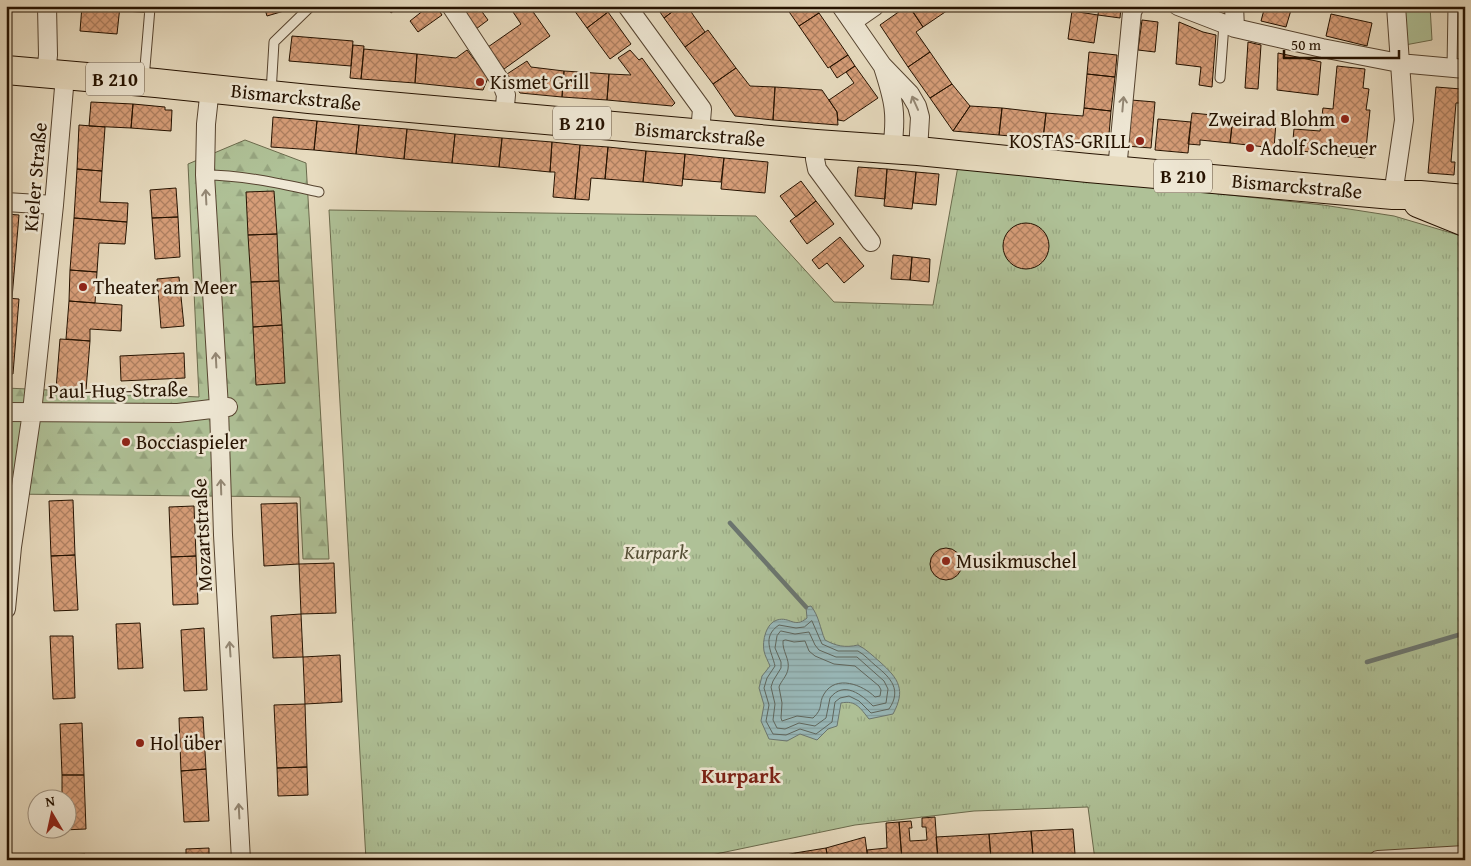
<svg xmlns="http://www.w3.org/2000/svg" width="1471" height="866" font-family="'Gentium Book Plus',serif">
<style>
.green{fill:#afc197;stroke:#6a6a4c}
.forest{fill:url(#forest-firs);stroke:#6a6a4c}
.park{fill:url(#park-tufts);stroke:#6a6a4c}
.water{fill:url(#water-rules);stroke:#6b7670}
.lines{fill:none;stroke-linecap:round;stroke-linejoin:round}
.shore{stroke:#5f665d;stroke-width:1}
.stream{stroke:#6b7670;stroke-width:4.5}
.building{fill:url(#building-cross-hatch);stroke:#251200}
.service-casing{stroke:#564430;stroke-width:11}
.minor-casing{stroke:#564430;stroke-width:20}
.primary-casing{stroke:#251200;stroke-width:30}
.service{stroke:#efe8d5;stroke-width:9}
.minor{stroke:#efe8d5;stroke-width:18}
.primary{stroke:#e7dbbf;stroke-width:28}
.oneway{stroke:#948875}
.poi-dot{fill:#8f2418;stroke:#efe8d5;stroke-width:2}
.labels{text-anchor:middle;stroke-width:5;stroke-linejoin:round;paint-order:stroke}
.shield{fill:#efe8d5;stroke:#625240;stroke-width:1}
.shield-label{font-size:19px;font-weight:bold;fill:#251200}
.poi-label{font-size:20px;fill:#251200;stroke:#efe8d5;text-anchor:start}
.street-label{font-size:20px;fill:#251200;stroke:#efe8d5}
.park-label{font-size:20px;font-style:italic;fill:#554f35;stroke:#efe8d5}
.neighbourhood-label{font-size:21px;font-weight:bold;fill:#7a1f14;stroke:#efe8d5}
</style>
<defs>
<pattern id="forest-firs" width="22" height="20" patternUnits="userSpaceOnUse" patternTransform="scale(1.25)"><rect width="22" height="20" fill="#afc197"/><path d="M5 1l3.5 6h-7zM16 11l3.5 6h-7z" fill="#96a580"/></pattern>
<pattern id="park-tufts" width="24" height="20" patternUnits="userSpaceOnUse" patternTransform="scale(1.25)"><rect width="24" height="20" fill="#afc197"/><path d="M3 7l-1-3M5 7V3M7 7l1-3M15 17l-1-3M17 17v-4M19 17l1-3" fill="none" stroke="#96a580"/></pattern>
<pattern id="water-rules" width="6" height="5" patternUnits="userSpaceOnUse" patternTransform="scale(1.25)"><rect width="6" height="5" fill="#99b9ba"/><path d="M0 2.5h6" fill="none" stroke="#849e9e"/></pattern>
<pattern id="building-cross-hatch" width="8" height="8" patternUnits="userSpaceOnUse" patternTransform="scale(1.25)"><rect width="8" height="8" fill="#d69d78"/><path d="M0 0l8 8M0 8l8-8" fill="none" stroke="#ad7f60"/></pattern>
</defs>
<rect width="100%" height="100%" fill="#e7dbbf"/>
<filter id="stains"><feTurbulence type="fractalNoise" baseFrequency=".004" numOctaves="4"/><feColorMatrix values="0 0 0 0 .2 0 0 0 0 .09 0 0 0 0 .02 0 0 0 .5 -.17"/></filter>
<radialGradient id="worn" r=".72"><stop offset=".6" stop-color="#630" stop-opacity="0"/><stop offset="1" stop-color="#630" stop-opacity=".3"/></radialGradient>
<path class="green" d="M1403 6H1430L1432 40 1405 45Z"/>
<path class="forest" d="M245 140 306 163 329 559H303L300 497 6 494V388L199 397 188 164Z"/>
<path class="park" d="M958 166 1323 205 1394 216 1465 237V849L1251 860H1095L1088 807 974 811 855 825 687 860H366L329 210 756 216 834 302 933 305Z"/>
<path class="water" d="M811 606C819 616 820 628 825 640 836 646 845 648 858 645 866 649 873 656 880 662 899 679 906 690 893 714L869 719C860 708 856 700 841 703L837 726 828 729 817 740 800 734 787 741 769 739 761 721 764 705 759 688 762 676 770 666C768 661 765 656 764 651 762 641 766 623 777 620 790 616 794 629 807 618L806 607Z"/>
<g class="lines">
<path class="shore" d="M812 621 822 644 838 651H858C865 655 870 661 876 666 891 678 902 690 889 709L871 713 859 701 849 696 840 698 835 702 832 722 816 734 800 729 786 735 773 734 766 721 769 705 764 688 767 678 775 666C772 652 761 637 779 625L796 628 804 627Z
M781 631 795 634 809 632 815 645 819 650 836 657H857L884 681 888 689 886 703 873 706C862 695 844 680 830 698L826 718 815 726 799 723 785 729 777 728 773 720 775 704 771 687 773 681 781 668V662L775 648 777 636Z
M786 640 794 642 805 641 809 651 815 656 834 664 855 666 879 686 881 690 880 696 875 697C863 685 836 674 824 694 818 704 824 708 813 718L797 716 782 721 781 718 782 703 779 687C781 681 787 676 788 669 790 659 782 651 783 641Z"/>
<path class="stream" d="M730 523 806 607
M1367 662 1465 633"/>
</g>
<path class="building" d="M82 6H120L117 34 80 31Z
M264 6H301L267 16Z
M387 6H400L391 13Z
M429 6H436L442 15 418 32 410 21Z
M460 6H484L480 9 488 20 476 29Z
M509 6H529L550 36 504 69 488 47 521 24Z
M571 6H604L608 12 587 28Z
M656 6H680L664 18Z
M680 6H687L705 32 685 47 664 18Z
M785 6H814L819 13 799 26Z
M907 6H909L923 27 916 32 930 52 908 67 880 25Z
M909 6H954L923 27Z
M1099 6H1121L1120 18 1098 15Z
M1265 6H1278L1291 10 1286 27 1261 21Z
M1072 11 1098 15 1094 43 1068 39Z
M608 12 631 44 610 59 587 28Z
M819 13 848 55 828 68 799 26Z
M1331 14 1372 23 1367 46 1326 36Z
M1142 20 1158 22 1155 52 1138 50Z
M1179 22 1203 32 1216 35 1212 87 1199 85 1201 67 1176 64Z
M708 30 736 68 713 84 685 47Z
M292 36 353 41 351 66 289 61Z
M1248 42 1261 45 1258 89 1245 88Z
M353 45 364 46 361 79 350 78Z
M364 49 417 54 415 83 361 79Z
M467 50 488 78 483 90 415 83 417 54 456 58Z
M630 50 639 60 642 58 675 103 672 106 607 100 609 74 631 75 618 58Z
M930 52 952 84 930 98 908 67Z
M1089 52 1117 55 1115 77 1087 74Z
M1278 53 1321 62 1318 95 1277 90Z
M848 55 855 66 837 78 830 67Z
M527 61 531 67 564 71 562 97 520 93 507 74Z
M855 66 878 98 844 121 838 120 837 112 829 100 854 83 846 72Z
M1337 66 1365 69 1363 88 1369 89 1366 110H1370L1365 158 1292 150 1294 129 1320 131 1323 108 1333 109Z
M736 68 750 86 775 87 773 120 735 116 713 84Z
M564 71 609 74 607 100 562 97Z
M1087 74 1115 77 1111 111 1084 108Z
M952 84 970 106 953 131 930 98Z
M775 87 822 90 837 112 838 125 773 120Z
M1436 87 1461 89 1460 103H1456L1451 162H1455L1454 175 1428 173Z
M1131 100 1155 102 1151 148 1126 146Z
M91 102 133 104 131 128 89 126Z
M133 104 165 107V110H172L171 131 131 128Z
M970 106 1002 108 999 135 953 131Z
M1002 108 1046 113 1043 139 999 135Z
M1084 108 1111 111 1108 146 1043 139 1046 113 1083 116Z
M1192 113 1233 117 1230 143 1200 140V145L1188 144Z
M273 117 317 121 314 150 271 147Z
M1233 117 1276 122 1274 148 1230 143Z
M1158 119 1191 122 1188 153 1155 150Z
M317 121 359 125 356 154 314 150Z
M79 125 105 127 102 171 77 169Z
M359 125 407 129 404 159 356 154Z
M407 129 455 134 452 163 404 159Z
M455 134 502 138 499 167 452 163Z
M502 138 552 142 550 172 499 167Z
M552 142 580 145 575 199 553 197 555 172H550Z
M580 145 608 147 605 179 591 178 589 200 575 199Z
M608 147 646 151 643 182 605 179Z
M646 151 685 154 682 186 643 182Z
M685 154 724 158 721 182 683 179Z
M724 158 768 162 765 193 721 189Z
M858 167 887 169 885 199 855 196Z
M77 169 102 171 100 202 128 203 127 222 74 218Z
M887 169 916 172 912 209 884 206Z
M916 172 939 174 936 205 913 203Z
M801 181 816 201 796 217 780 196Z
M176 188 178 217 152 218 150 190Z
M274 191 277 234 248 235 246 192Z
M816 201 834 224 807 244 790 221Z
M6 214 19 215 12 298H6Z
M178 217 180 257 155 259 152 218Z
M74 218 127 222 125 244 99 243 97 272 70 270Z
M1003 246a23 23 0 1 1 46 0a23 23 0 1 1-46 0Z
M277 234 279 281 251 282 248 235Z
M840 237 864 266 844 283 827 263 819 269 812 260Z
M893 255 912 257 910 280 891 279Z
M912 257 930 259 929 282 910 280Z
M70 270 97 272 95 303 69 301Z
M179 277 184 326 161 328 157 279Z
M279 281 282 325 253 327 251 282Z
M6 298 19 299 13 374 6 373Z
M69 301 122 305 121 331 90 329V341L66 339Z
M282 325 285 383 256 385 253 327Z
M60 339 90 341 86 390 56 389Z
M184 353 185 378 121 381 120 356Z
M73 500 75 555 51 556 49 501Z
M297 503 299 564 264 566 261 504Z
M194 506 196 556 171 557 169 507Z
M930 564a16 16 0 1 1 32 0a16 16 0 1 1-32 0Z
M75 555 78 610 54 611 51 556Z
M196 556 198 604 173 605 171 557Z
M334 563 336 613 301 614 299 564Z
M301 614 303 657 273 658 271 616Z
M140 623 143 668 118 669 116 624Z
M204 628 207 690 184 691 181 630Z
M50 636H73L75 698 53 699Z
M340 655 342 702 305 704 303 657Z
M305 704 307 767 277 768 274 705Z
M203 717 206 769 181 771 179 718Z
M82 723 84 775H62L60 724Z
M307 767 308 795 278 796 277 768Z
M206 769 209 821 184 822 181 771Z
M62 775H84L86 829 63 830V828H68V798H62Z
M935 817 938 860H902L899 822 911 821 912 828H909L910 841 927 840 926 827H922V818Z
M899 822 902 860H868L867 850 887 848 886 823Z
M1073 829 1075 854 1033 856 1031 831Z
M1031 831 1033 856 991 859 989 834Z
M989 834 991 859 938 860 936 837Z
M865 837 868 860H828L826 848Z
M209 848V860H186V849Z
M826 848 828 860H796L795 853Z
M795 853 796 860H769V859Z
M85 854V860H57V856Z"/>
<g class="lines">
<g class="service-casing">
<path id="service" d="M127 6 150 8 144 79
M1452 68 1453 6
M1220 78 1224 24
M271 93 274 42 311 6
M205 175C243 175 282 184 319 192"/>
</g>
<g class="minor-casing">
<path id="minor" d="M451 6 501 82 506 95 504 116
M627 6 702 109 700 133
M841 6 882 65 910 94 917 106 920 117 918 151
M1178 6 1235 28 1322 48 1399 63 1465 69
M1234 6 1235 28
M852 22 875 6
M883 67C894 101 897 114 892 149
M46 74 48 55 47 6
M210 88 206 124 205 175 219 408 223 535 241 860
M816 144 815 159 817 169 871 242
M1117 170 1132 12 1135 6
M1393 195 1404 120 1396 6
M6 202 54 205
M6 412 178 413 228 407
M6 609 12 547 32 412 54 205 65 76
M1378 860 1465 855"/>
</g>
<g class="primary-casing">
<path id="primary" d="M6 70 156 83 309 99 816 144 918 151 1088 168 1393 195H1420L1465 199
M1418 203 1465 222"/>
</g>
<use href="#service" class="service"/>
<use href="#minor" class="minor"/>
<use href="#primary" class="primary"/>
</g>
<defs><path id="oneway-shaft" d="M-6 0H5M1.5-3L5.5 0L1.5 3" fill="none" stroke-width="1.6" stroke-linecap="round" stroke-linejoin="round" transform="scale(1.25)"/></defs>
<g class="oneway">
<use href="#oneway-shaft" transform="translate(915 103) rotate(-114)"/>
<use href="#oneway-shaft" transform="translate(1123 104) rotate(-85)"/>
<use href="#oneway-shaft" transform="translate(206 197) rotate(-93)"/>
<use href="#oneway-shaft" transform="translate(216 360) rotate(-93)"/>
<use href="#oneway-shaft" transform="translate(221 487) rotate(-92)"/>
<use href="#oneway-shaft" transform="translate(230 649) rotate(-94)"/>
<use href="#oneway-shaft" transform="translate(239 811) rotate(-93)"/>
</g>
<g class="poi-dot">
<circle cx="480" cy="82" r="5"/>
<circle cx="1345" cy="119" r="5"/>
<circle cx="1140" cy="141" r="5"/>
<circle cx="1250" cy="148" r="5"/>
<circle cx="83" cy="287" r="5"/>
<circle cx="126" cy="442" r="5"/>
<circle cx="946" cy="561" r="5"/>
<circle cx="140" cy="743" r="5"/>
</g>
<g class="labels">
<g class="shield">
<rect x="86" y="62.5" width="58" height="33" rx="4"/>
<rect x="553" y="106.5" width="58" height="33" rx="4"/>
<rect x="1154" y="159.5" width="58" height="33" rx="4"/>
</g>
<g class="shield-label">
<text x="115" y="86">B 210</text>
<text x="582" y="130">B 210</text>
<text x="1183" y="183">B 210</text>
</g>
<g class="poi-label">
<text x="490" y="89">Kismet Grill</text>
<text x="1335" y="126" text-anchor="end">Zweirad Blohm</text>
<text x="1130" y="148" text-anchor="end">KOSTAS-GRILL</text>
<text x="1260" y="155">Adolf Scheuer</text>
<text x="93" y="294">Theater am Meer</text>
<text x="136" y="449">Bocciaspieler</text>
<text x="956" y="568">Musikmuschel</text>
<text x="150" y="750">Hol über</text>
</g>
<g class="street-label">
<text transform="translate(296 97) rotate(6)" y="7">Bismarckstraße</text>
<text transform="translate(700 134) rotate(5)" y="7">Bismarckstraße</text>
<text transform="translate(35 177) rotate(-85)" y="7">Kieler Straße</text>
<text transform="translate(1297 186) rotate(5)" y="7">Bismarckstraße</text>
<text transform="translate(118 390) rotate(-1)" y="7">Paul-Hug-Straße</text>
<text transform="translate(202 535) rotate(-93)" y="7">Mozartstraße</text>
</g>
<g class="park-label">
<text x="656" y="559">Kurpark</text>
</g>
<g class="neighbourhood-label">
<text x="741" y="783">Kurpark</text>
</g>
</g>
<rect width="1471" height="866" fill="none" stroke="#e7dbbf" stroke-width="25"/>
<rect x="8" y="8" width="1456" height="851" fill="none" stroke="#251200" stroke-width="2.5"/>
<rect x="12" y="12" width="1446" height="841" fill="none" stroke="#251200"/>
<g transform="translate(52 814) rotate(351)"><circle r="24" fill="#efe8d5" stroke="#9e9280"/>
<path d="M0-4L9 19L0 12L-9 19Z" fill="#8f2418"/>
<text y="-8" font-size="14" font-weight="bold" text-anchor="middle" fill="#251200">N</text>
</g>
<path d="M1284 50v8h115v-8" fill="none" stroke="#251200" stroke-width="2.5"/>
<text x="1291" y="50" font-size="15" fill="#251200" stroke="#efe8d5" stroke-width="4" paint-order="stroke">50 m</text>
<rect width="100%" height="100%" filter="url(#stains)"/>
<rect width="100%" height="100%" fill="url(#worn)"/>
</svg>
